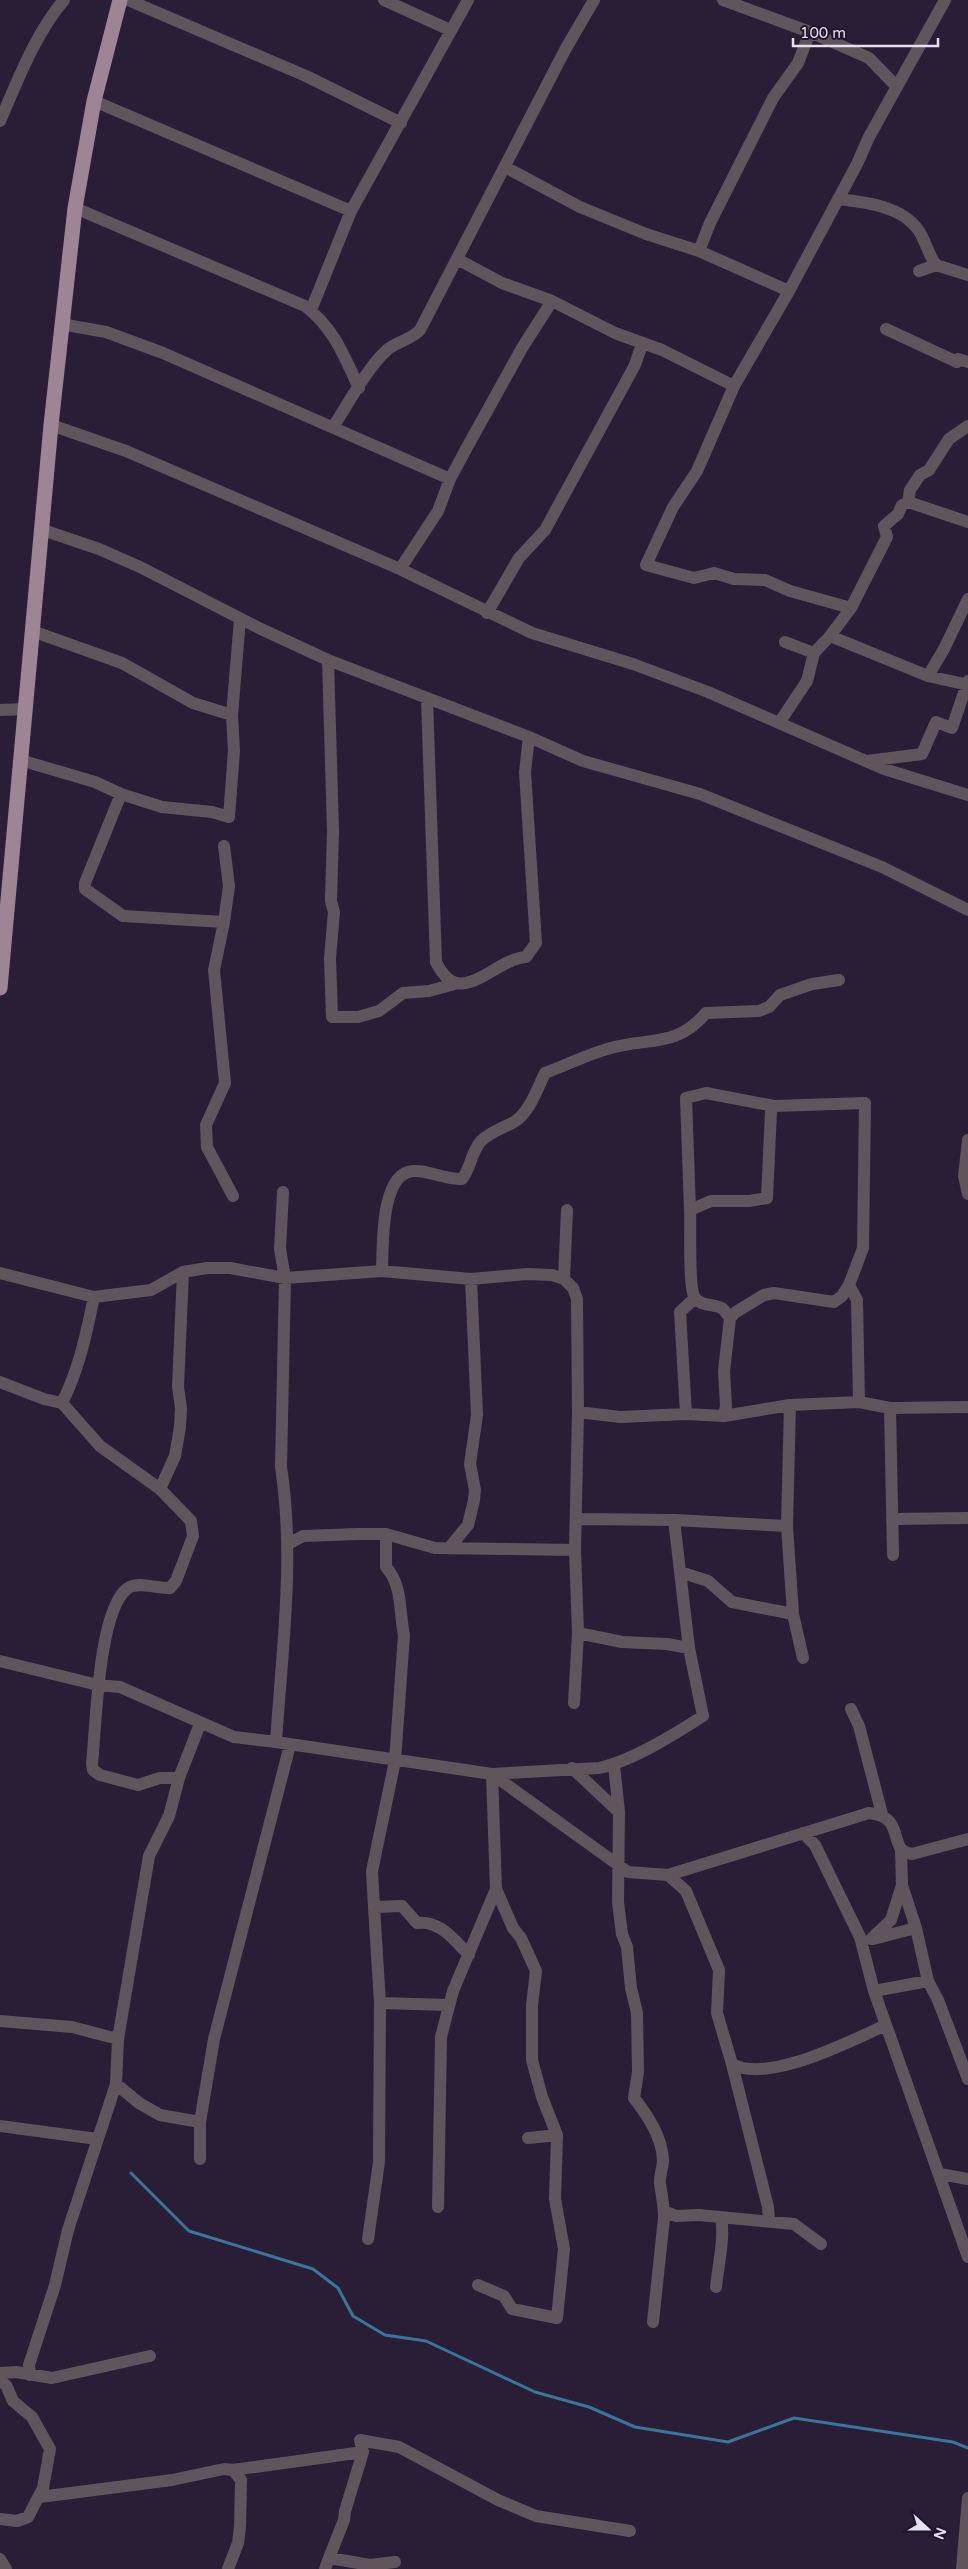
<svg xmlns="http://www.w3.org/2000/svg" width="968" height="2569" font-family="'Varela Round',sans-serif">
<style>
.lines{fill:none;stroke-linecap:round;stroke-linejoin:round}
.stream{stroke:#38769c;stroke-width:3}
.minor{stroke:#61555d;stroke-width:12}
.major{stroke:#9e8596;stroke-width:15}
</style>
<rect width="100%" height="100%" fill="#291e36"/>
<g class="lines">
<path class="stream" d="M131 2173 189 2231 313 2269 338 2288 353 2316 385 2335 426 2341 535 2392 589 2407 635 2427 728 2442 794 2418 953 2442 968 2448"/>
<path class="minor" d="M128 0 306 76 401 123
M384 0 450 30
M723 0 810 32 869 58 897 87
M94 101 351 211
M0 121C18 80 35 34 64 0
M505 167 580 207 646 234 699 251 789 291
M838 199C865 202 902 206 919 231 926 242 928 254 936 265
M75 208 305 306C334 328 344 356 359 388
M699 251 710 223 773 98 798 63 810 32
M457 259 502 283 552 301 615 333 662 350 734 386
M919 271 936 265 968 275
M311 310 351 211 468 0
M61 324 106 332 163 353 450 479
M886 329 957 362 958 359 968 362
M51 425 126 451 400 569 532 633 633 664 708 692 779 723
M968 426 949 439 929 470 920 475 910 490 908 502 968 522
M333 427C348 404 367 368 387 350 397 341 411 340 420 330L565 50 594 0
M908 502 902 505 898 514 884 526 887 537 851 608 790 591 765 580 734 579 714 573 694 578 646 565 673 507 697 471 734 386 789 291 857 164 869 137 945 0
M43 530 99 549 140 567 261 629 328 660 529 737 583 761 700 794 882 867 968 910
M400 569 438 511 450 479 465 451 522 348 552 301
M487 613 519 558 545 530 635 365 642 344
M32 631 122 663 193 703 232 715
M830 636 851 608
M785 642 814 653 830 636 928 676 968 685
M814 653 807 681 779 723 884 769 968 795
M328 660 333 831 331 901 334 912 330 958 332 1017H358L379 1011 403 993 429 991 458 983
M928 676 944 649 968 599
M427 699 436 962C460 1012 493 959 526 957L536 943 525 772 529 737
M0 710 25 709
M20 760 95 782 121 794 162 807 212 812 229 817 234 751 232 715 240 619
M867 761 922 754 936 722 952 728 968 681
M121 794 85 883V889L123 916 224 922
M224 846 229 886 224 922 214 970 225 1083 206 1125 207 1147 233 1196
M968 1140 964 1176 968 1194
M690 1210 686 1098 706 1093 774 1106
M382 1271C383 1248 380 1173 413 1171 430 1170 445 1180 462 1179 471 1168 471 1152 481 1141 490 1132 503 1128 514 1122 530 1112 537 1089 545 1073 567 1065 588 1054 611 1048 650 1037 676 1048 706 1013L759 1011 769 1007 780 995 812 984 839 980
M0 1273 94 1297 151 1290 183 1272 207 1268H230L285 1278 382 1271 471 1279 527 1274 552 1275 564 1279 573 1288 577 1299 578 1412 620 1417 686 1414 724 1416 790 1405 859 1402 890 1408 968 1407
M564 1279 567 1210
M849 1285 857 1300 859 1402
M0 1382 44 1399 62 1403 100 1446 160 1489 191 1521 193 1536 176 1581 170 1588C158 1589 139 1581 128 1588 98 1609 96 1727 92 1764L93 1770 100 1775 138 1785 160 1778H179
M62 1403C79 1369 86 1335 94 1297
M890 1408 893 1555
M686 1414 680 1312 695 1298
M724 1416 726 1406 724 1371 730 1318 736 1312 764 1295 774 1293 834 1302 842 1296 849 1285 863 1248 865 1103 774 1106 771 1111 767 1198 749 1201H711L690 1210C691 1226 688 1289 695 1298 701 1307 715 1303 723 1309 726 1312 728 1316 730 1318
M160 1489 175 1456 180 1427 181 1408 178 1387 183 1272
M576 1519 674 1520 787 1526
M892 1519 968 1518
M288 1544 303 1536 358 1534H386L435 1548 575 1550 578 1412
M449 1548 468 1525 474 1500 475 1490 470 1464 477 1415 471 1279
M680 1572 708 1581 732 1602 793 1614 787 1526 790 1405
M793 1614 803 1658
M578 1633 622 1642 667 1644 689 1648
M0 1661 98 1685 120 1687 234 1737 276 1742 492 1774 599 1768C632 1761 675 1734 703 1716L689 1648 674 1520
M574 1703 578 1633 575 1550
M851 1709 859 1726 882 1814
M276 1742C282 1650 295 1558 281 1467L285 1278 280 1249 283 1192
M614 1765 619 1812
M572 1768 619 1812 618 1902 622 1934 627 1947 631 1988 637 2013 638 2072 634 2098C648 2116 662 2137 663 2160 663 2168 659 2176 660 2184 662 2196 664 2206 664 2218L669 2213 676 2216 699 2215 794 2224 821 2244
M492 1774 628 1872 668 1875 869 1813C908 1817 886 1851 912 1854L968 1839
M803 1833 815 1845 860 1937 874 1991 968 2257
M901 1850 902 1885 916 1928 928 1981 938 2000 968 2079
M668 1875 686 1891 719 1970 717 2013 732 2064C769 2084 850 2041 886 2025
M374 1907 372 1871 395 1761 404 1635C399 1612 403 1586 386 1567V1534
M871 1939 891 1920 902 1885
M873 1939 916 1928
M874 1991 928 1981
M380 2003 374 1907 402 1906 417 1923C440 1920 454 1940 469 1955
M0 2021 72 2027 118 2039
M732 2064 768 2207 769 2221
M116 2084 139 2103 160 2115 200 2122
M0 2126 97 2139
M528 2138 557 2135
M200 2159V2122L214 2039 290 1745
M940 2174 968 2179
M438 2207 441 2037 453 1991 496 1889 492 1774
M368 2239 379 2162 380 2003 449 2005
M478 2285 504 2296 512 2309 557 2318 564 2249 555 2199 557 2135 542 2097 532 2060V2005L536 1971 521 1938 513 1928 496 1889
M716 2287C718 2266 725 2238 721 2218
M653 2322 664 2218
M0 2373 16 2372 52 2378 150 2356
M30 2375 29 2365 55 2285 68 2230 116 2084 118 2039 149 1856 169 1816 179 1778 200 1724
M0 2381 6 2385 13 2401 32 2417 50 2449 43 2488 28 2517 17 2521 0 2519
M233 2470 363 2452
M40 2497 172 2480 224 2469 233 2470 241 2480 240 2527 238 2543 228 2569
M329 2558 344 2520 345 2511 363 2452 360 2440 399 2447 498 2500 536 2516 630 2531
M0 2559 6 2569
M325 2569 329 2558 370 2565 395 2562
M962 2569 968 2498"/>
<path class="major" d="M0 988 51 425 75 208 94 101 120 0"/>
</g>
<g transform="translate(928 2529) rotate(111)" stroke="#1f152c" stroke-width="4" paint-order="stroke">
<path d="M0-4L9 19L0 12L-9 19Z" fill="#e6e0f0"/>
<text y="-8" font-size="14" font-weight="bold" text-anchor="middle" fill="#e6e0f0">N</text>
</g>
<path d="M793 38v8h145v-8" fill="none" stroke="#e6e0f0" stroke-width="2.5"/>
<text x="800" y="38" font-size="15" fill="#e6e0f0" stroke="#1f152c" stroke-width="4" paint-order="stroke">100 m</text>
</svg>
